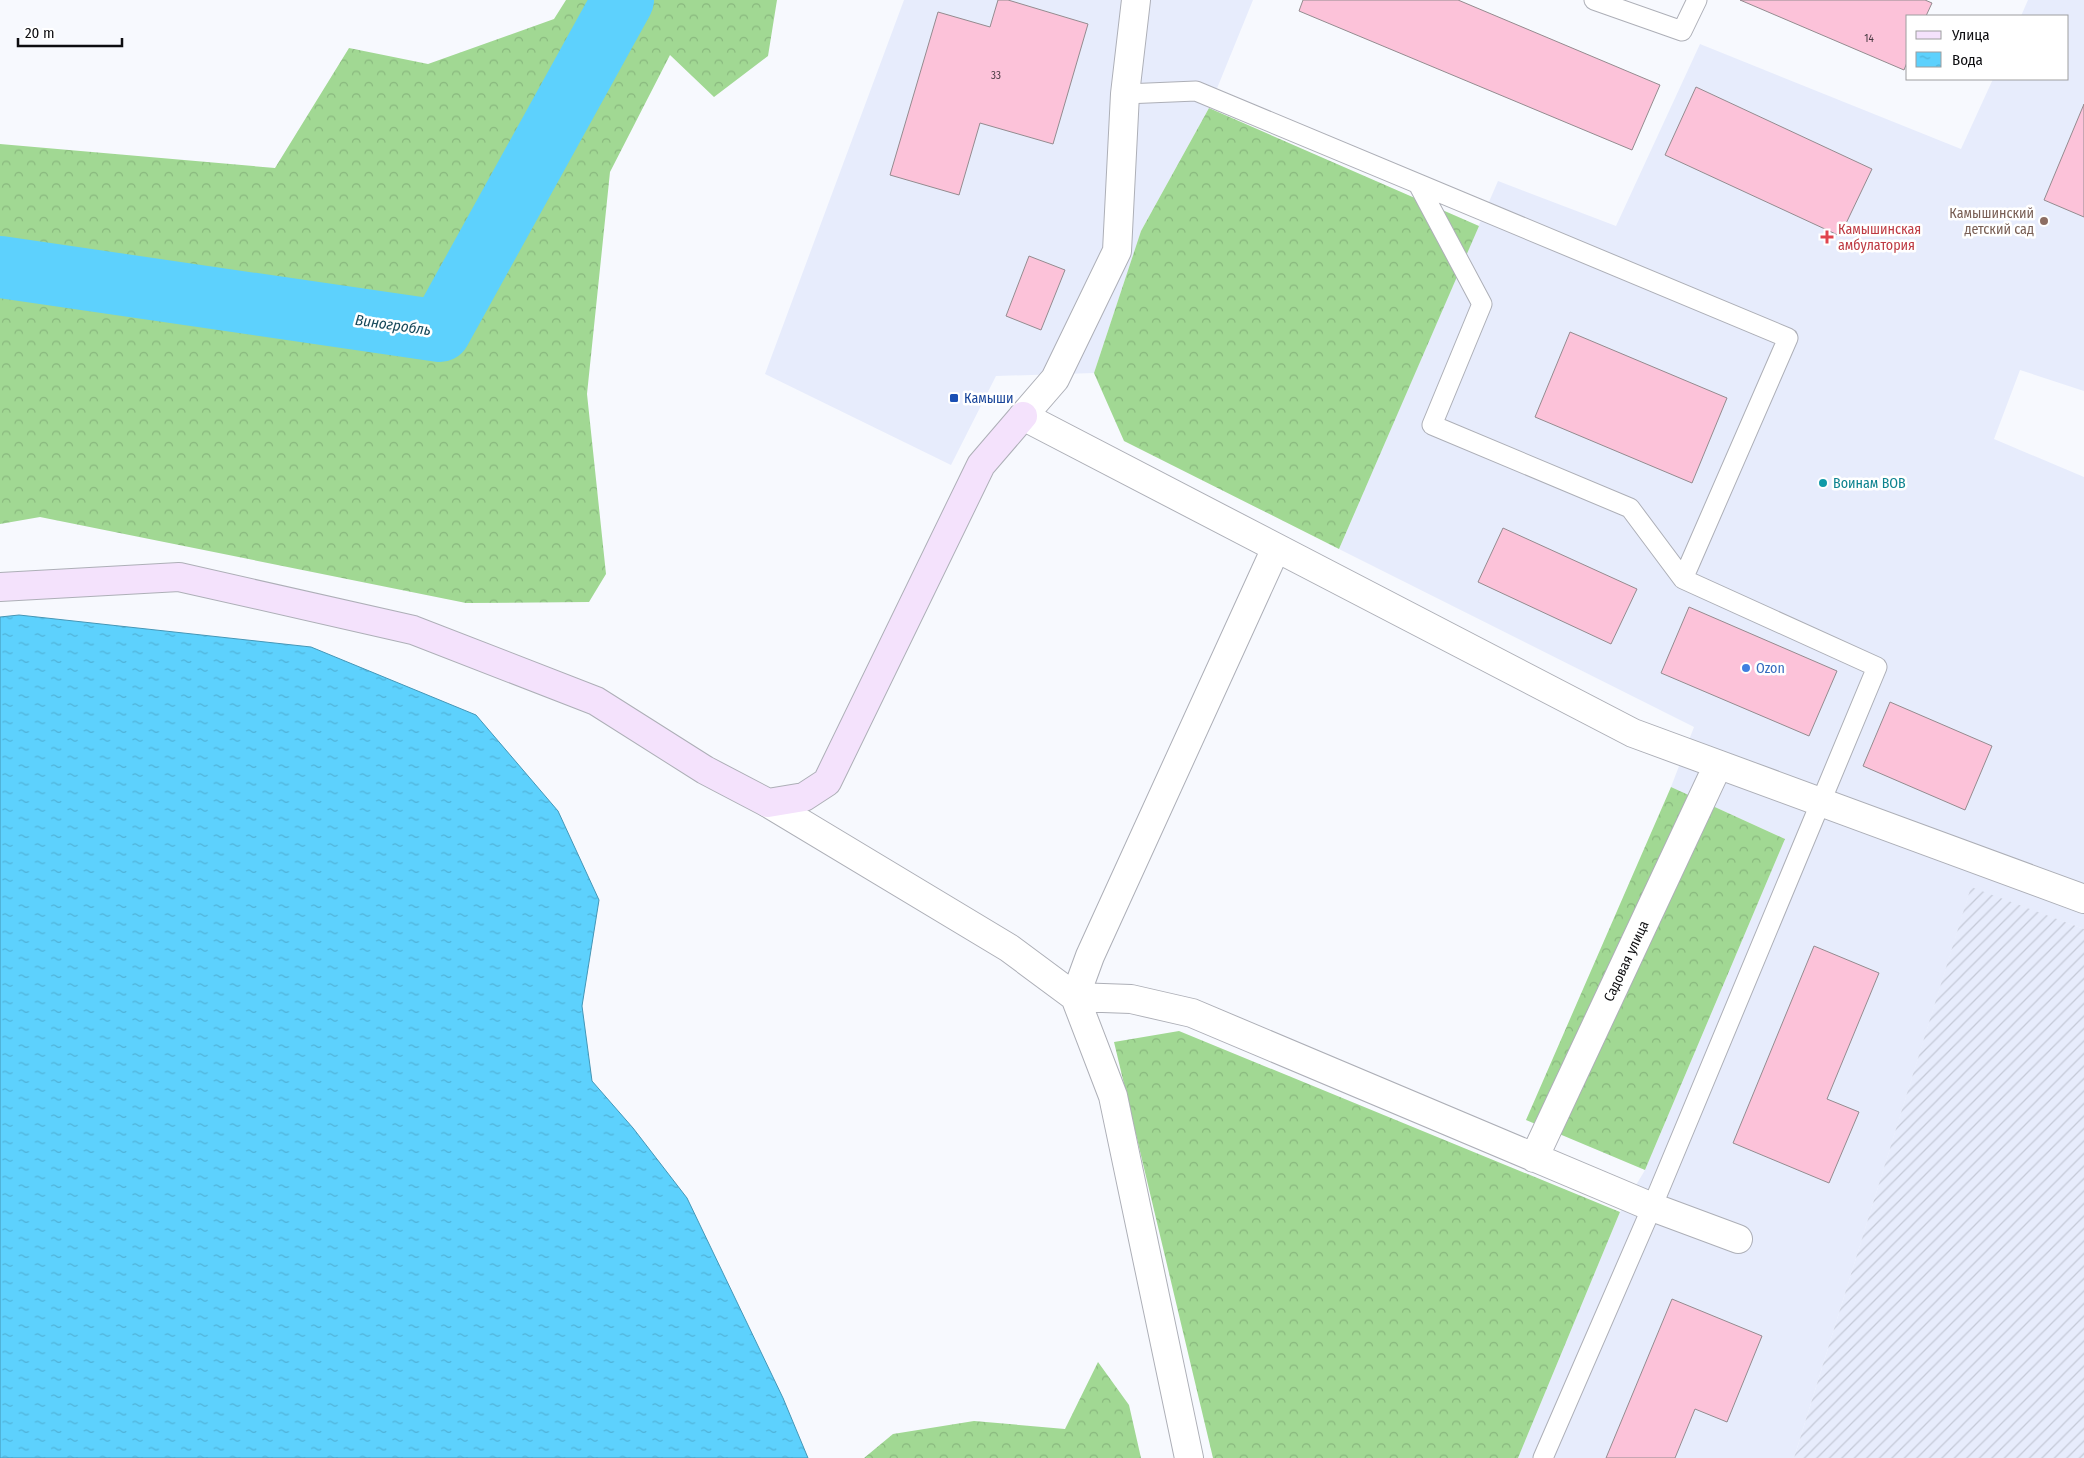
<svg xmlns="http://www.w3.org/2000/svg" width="2084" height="1458" font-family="'Fira Sans Condensed',sans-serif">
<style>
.built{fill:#e7ecfc}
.industrial{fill:url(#industrial-furrows)}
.forest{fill:url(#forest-crowns)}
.water{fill:url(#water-ripples);stroke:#4596b6}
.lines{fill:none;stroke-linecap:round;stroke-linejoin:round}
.river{stroke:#5dd1fd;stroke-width:62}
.building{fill:#fcc2d9;stroke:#948b8f}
.lane-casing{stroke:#adafb7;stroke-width:21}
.street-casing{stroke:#adafb7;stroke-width:30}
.secondary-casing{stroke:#adafb7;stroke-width:30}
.lane{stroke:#fff;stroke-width:19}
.street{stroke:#fff;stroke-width:28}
.secondary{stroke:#f4e2fc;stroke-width:28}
.education-dot{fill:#8d6e63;stroke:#fff;stroke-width:2}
.health-dot{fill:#e0444e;stroke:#fff;stroke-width:2}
.transit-dot{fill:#1a4fb4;stroke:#fff;stroke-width:2}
.culture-dot{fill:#0f9aa8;stroke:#fff;stroke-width:2}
.shop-dot{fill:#3f7fe0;stroke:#fff;stroke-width:2}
.labels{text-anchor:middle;stroke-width:5;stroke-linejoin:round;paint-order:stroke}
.number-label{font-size:11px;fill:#493a42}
.education-label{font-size:14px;fill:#785e54;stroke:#fff;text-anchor:end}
.health-label{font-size:14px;fill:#be3a42;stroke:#fff;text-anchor:start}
.transit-label{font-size:14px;fill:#164399;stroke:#fff;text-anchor:start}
.culture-label{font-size:14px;fill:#0d838f;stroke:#fff;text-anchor:start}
.shop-label{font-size:14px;fill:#366cbe;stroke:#fff;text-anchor:start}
.street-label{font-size:14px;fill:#0d0d10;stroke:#fff}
.water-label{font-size:15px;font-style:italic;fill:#16485a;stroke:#fff}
</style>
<defs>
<pattern id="industrial-furrows" width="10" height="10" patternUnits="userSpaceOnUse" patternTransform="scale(1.25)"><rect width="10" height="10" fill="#e7ecfc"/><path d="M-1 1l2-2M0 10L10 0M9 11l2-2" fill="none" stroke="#c5c9d7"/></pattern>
<pattern id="forest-crowns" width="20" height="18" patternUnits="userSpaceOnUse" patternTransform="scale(1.25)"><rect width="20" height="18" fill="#a1d893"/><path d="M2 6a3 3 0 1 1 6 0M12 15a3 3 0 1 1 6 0" fill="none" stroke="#89b87e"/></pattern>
<pattern id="water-ripples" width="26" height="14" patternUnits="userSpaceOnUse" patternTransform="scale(1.25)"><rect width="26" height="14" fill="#5dd1fd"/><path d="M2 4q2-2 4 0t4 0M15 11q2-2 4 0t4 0" fill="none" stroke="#50b2d8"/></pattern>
</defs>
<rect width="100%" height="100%" fill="#f7f9fe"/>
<path class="built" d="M904 0H1253L1209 108 1141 231 1094 373 996 376 951 465 765 374Z
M2028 0H2084V391L2020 370 1994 439 2084 477V929L1971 888 1794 1458H1518L1620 1212 1645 1170 1785 839 1671 787 1694 727 1339 549 1498 181 1616 226 1700 44 1961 149 1993 79H2068V16H2021Z"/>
<path class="industrial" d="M1971 887 2084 929V1458H1794Z"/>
<path class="forest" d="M566 0H777L768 56 714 97 670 55 610 172 587 394 606 574 589 602 466 603 40 517 0 524V144L275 168 349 48 428 64 554 19Z
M1209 108 1479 226 1339 549 1124 441 1094 373 1141 231Z
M1671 787 1785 839 1645 1170 1526 1120Z
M1179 1031 1620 1212 1518 1458H1213L1114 1042Z
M1098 1362 1129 1405 1141 1458H864L893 1434 974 1421 1065 1429Z"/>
<path class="water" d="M19 615 311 647 476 715 558 811 599 900 582 1006 592 1081 633 1128 687 1198 783 1398 808 1458H0V617Z"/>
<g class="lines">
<path class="river" d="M0 267 440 331 623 0"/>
</g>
<path class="building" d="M998 0H1008L1088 24 1053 144 980 123 959 195 890 175 938 12 990 27Z
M1303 0H1458L1660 85 1632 150 1299 11Z
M1740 0H1925L1932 3 1926 16H1908V60L1904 70Z
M1696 87 1872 169 1840 236 1665 155Z
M2084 104V217L2044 200Z
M1029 256 1065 270 1041 330 1006 316Z
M1570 332 1727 398 1692 483 1535 417Z
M1503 528 1637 589 1611 644 1478 582Z
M1689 607 1837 671 1809 736 1661 673Z
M1890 702 1992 746 1965 810 1863 766Z
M1814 946 1879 973 1827 1099 1859 1112 1829 1183 1733 1143Z
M1672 1299 1762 1336 1727 1422 1695 1409 1675 1458H1606Z"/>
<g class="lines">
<g class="lane-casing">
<path id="lane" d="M1594 0 1682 31 1697 0
M1125 94 1196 91 1788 338 1683 579 1877 667 1652 1207 1543 1458
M1418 184 1482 304 1432 425 1630 508 1683 579"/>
</g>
<g class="street-casing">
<path id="street" d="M1136 0 1125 94 1117 251 1055 379 1023 416 1633 733 2084 899
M1276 548 1090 956 1075 997 1131 999 1192 1013 1652 1207 1738 1239
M768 803 1009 948 1075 997 1113 1096 1189 1458
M1534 1158 1718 765"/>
</g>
<g class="secondary-casing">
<path id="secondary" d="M0 587 179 577 413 630 596 701 705 770 768 803 804 797 827 782 981 465 1023 416"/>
</g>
<use href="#lane" class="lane"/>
<use href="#street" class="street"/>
<use href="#secondary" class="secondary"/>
</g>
<circle class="education-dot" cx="2044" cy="221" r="5"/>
<path class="health-dot" d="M1824.5 229.5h5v5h5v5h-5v5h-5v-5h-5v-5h5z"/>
<rect class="transit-dot" x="949" y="393" width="10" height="10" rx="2.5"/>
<circle class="culture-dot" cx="1823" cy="483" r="5"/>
<circle class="shop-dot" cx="1746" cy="668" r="5"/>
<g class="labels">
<g class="number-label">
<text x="1869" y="42">14</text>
<text x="996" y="79">33</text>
</g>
<g class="education-label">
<text x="2034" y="218">Камышинский<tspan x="2034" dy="16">детский сад</tspan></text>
</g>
<g class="health-label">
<text x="1838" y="234">Камышинская<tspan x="1838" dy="16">амбулатория</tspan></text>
</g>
<g class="transit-label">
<text x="964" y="403">Камыши</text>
</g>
<g class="culture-label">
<text x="1833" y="488">Воинам ВОВ</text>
</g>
<g class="shop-label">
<text x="1756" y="673">Ozon</text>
</g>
<g class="street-label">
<text transform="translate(1626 961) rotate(-65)" y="5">Садовая улица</text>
</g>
<g class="water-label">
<text transform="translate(393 325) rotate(8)" y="5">Виногробль</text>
</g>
</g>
<rect x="1906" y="15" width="162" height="65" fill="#ffffff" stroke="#9e9e9f"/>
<rect x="1916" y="31" width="25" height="8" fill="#f4e2fc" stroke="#9e9e9f"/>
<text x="1952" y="40" font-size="15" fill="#0d0d10">Улица</text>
<rect x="1916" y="52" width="25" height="15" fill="url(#water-ripples)" stroke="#9e9e9f"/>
<text x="1952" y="65" font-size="15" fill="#0d0d10">Вода</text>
<path d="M18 38v8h104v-8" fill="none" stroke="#0d0d10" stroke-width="2.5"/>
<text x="25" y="38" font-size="15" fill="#0d0d10" stroke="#ffffff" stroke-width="4" paint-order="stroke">20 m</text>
</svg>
